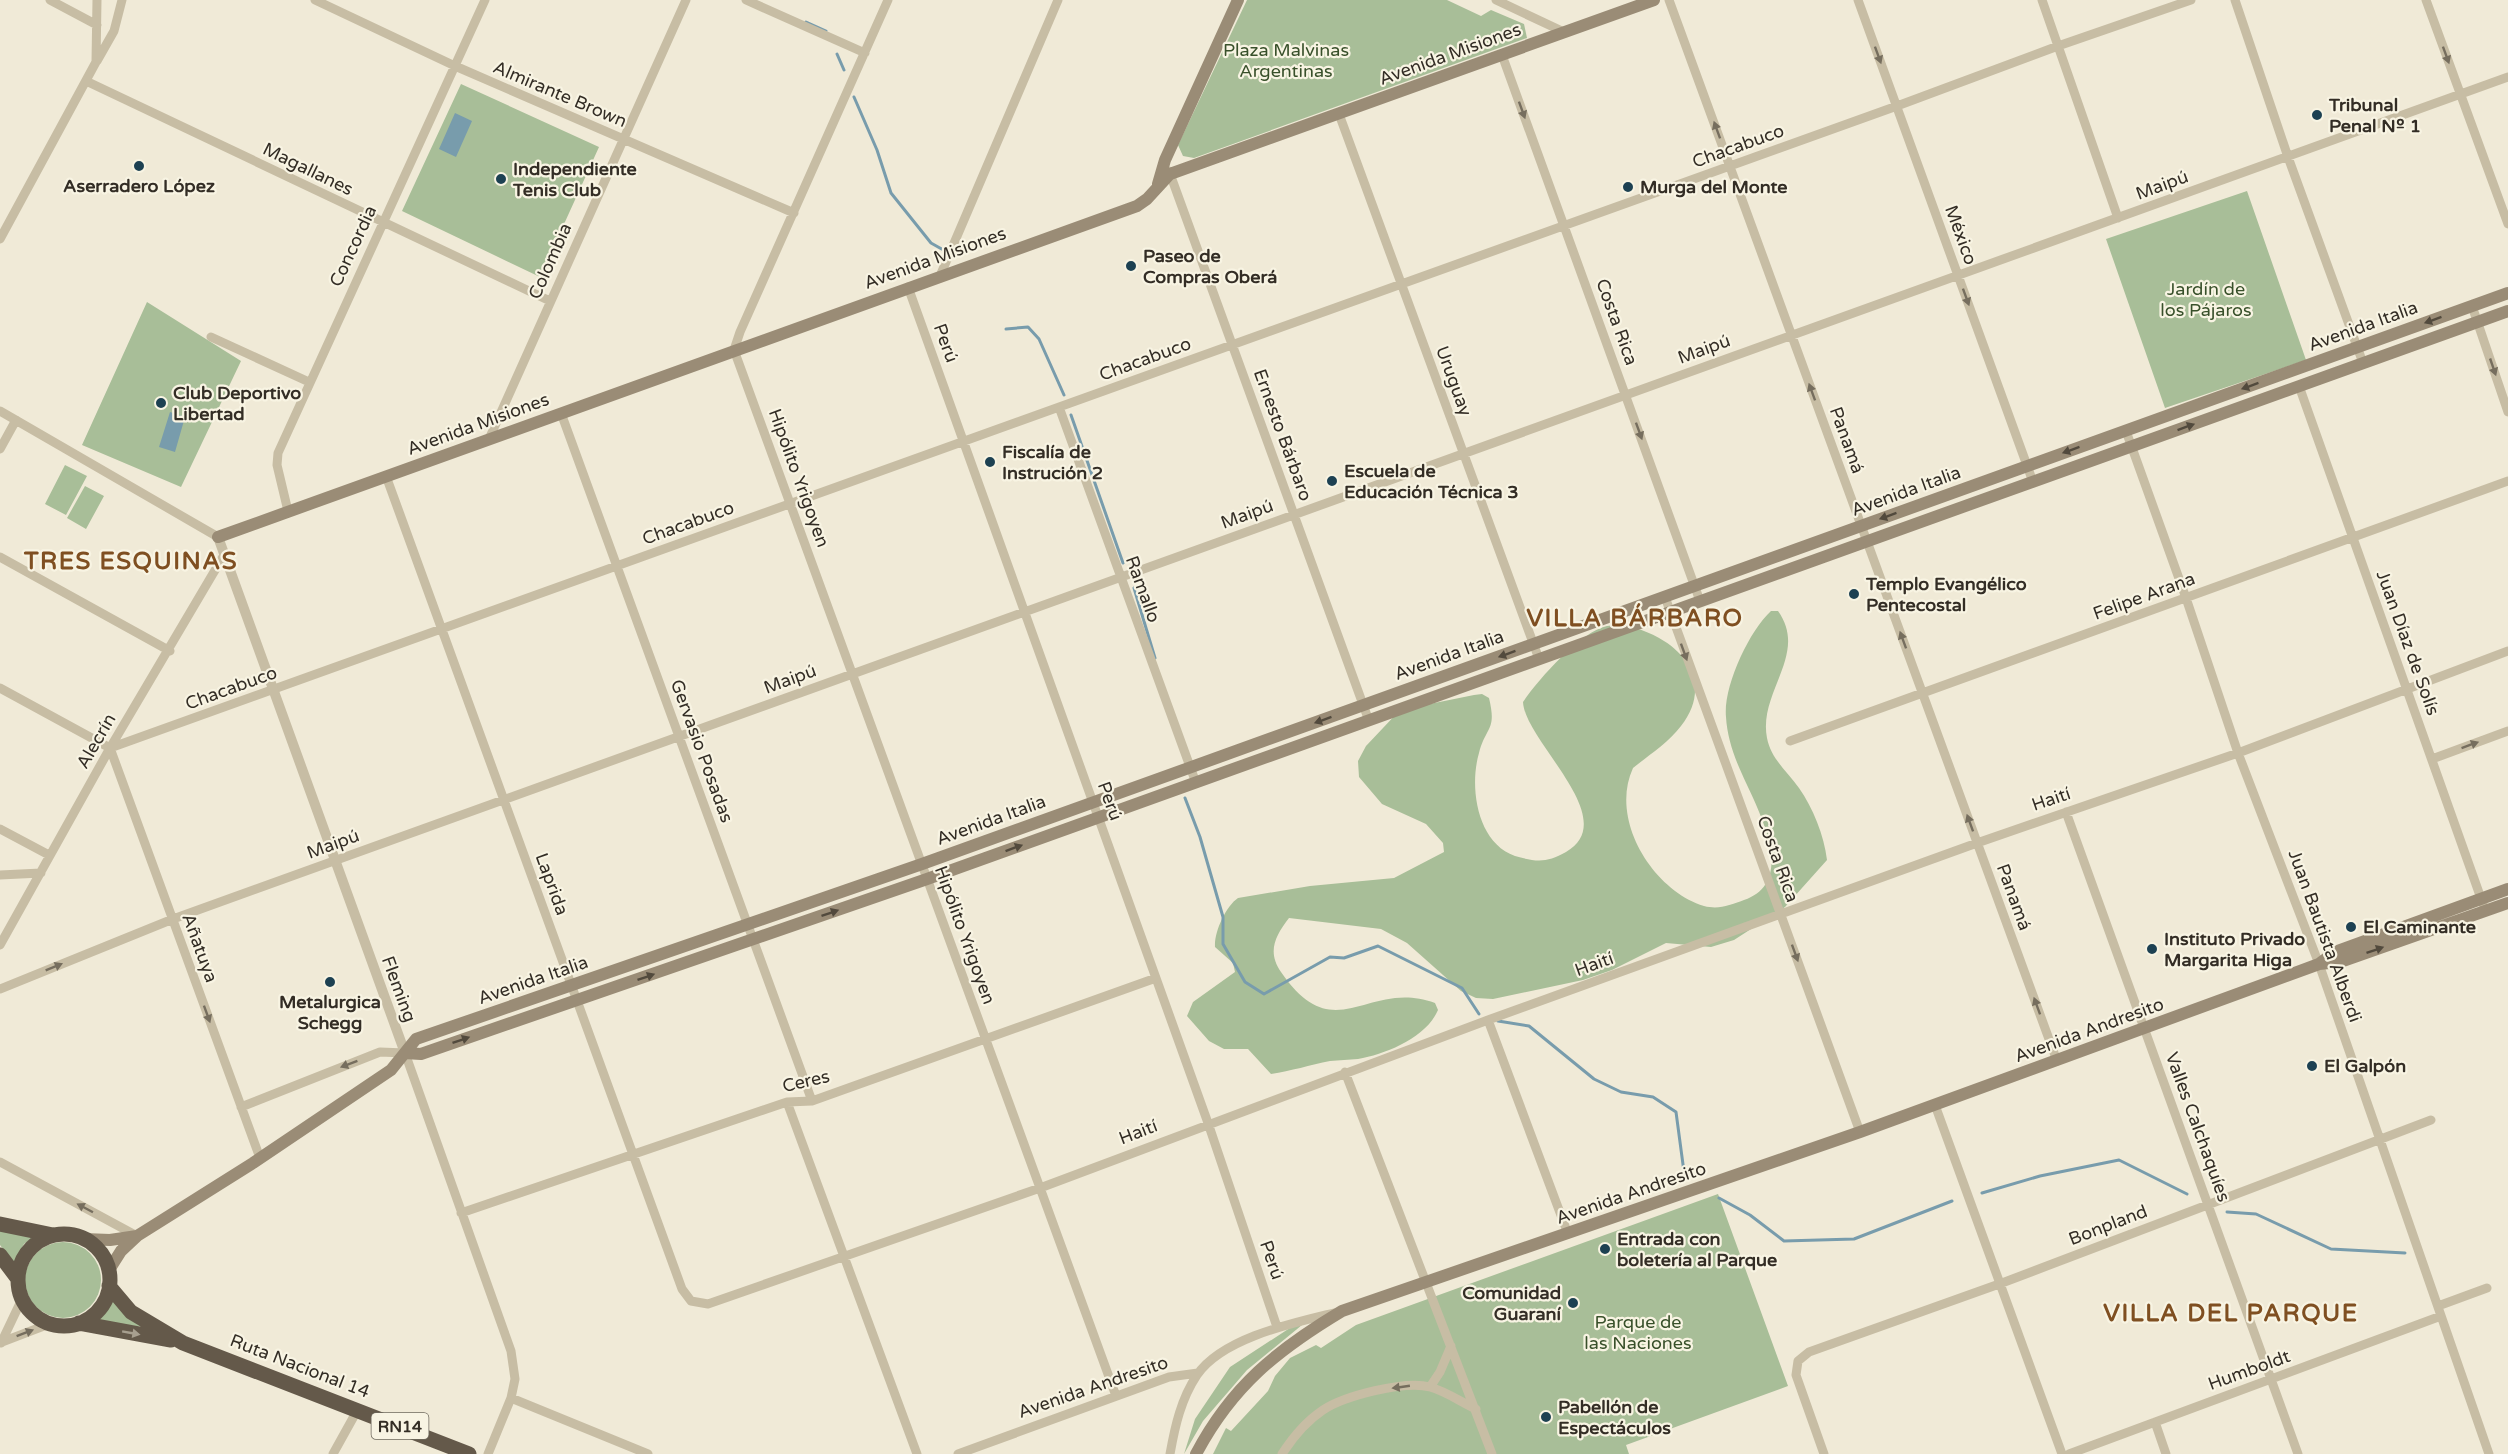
<svg xmlns="http://www.w3.org/2000/svg" width="2508" height="1454" font-family="'Varela Round',sans-serif">
<style>
.green{fill:#a8be98}
.water{fill:#789cac}
.lines{fill:none;stroke-linecap:round;stroke-linejoin:round}
.stream{stroke:#789cac;stroke-width:3}
.minor{stroke:#c7bda4;stroke-width:9}
.tertiary{stroke:#c7bda4;stroke-width:10}
.secondary{stroke:#9a8c76;stroke-width:12}
.trunk{stroke:#64594a;stroke-width:15}
.oneway{fill:#766e5e}
.oneway2{fill:#524a3d}
.oneway3{fill:#a79f8f}
.poi-dot{fill:#1d4152;stroke:#f8f4e3;stroke-width:2}
.labels{text-anchor:middle;stroke-width:4.5;stroke-linejoin:round;paint-order:stroke}
.shield{fill:#f8f4e3;stroke:#6e695e;stroke-width:1.5}
.shield-label{font-size:16px;font-weight:bold;fill:#332d25}
.park-label{font-size:18px;fill:#38502a;stroke:#f8f4e3}
.street-label{font-size:18px;fill:#332d25;stroke:#f8f4e3}
.poi-label{font-size:18px;font-weight:bold;fill:#332d25;stroke:#f8f4e3;text-anchor:start}
.district-label{font-size:24px;font-weight:bold;letter-spacing:1.5px;fill:#7f4f21;stroke:#f8f4e3}
</style>
<rect width="100%" height="100%" fill="#f0ead7"/>
<path class="green" d="M1247 0H1447L1481 16 1491 10 1524 24 1527 38 1194 158 1183 156 1178 145Z
M461 84 599 147 540 277 402 211Z
M2247 191 2306 360 2165 408 2106 239Z
M147 302 241 361 181 487 82 445Z
M65 465 87 476 66 515 45 504Z
M85 486 104 496 86 529 67 518Z
M1771 611H1778C1809 654 1758 692 1767 738 1771 759 1787 771 1799 788 1813 808 1824 835 1827 860L1785 907 1734 940 1711 947 1666 943 1612 970 1583 980 1493 999 1476 998 1461 991 1407 943 1381 929 1289 918C1275 936 1267 952 1281 972 1335 1051 1367 978 1435 1003L1438 1010C1426 1038 1386 1054 1358 1059 1349 1060 1339 1060 1330 1061 1310 1065 1291 1071 1271 1074L1248 1049H1224L1209 1041 1187 1016 1193 1002 1235 972 1233 963 1215 947C1214 932 1226 906 1238 898L1310 886 1394 878 1444 852 1443 843 1426 824 1382 804 1359 777 1358 761 1366 746 1400 710 1474 695 1482 694 1489 698C1497 731 1486 726 1479 753 1469 787 1477 843 1515 856 1536 862 1547 863 1566 852 1623 819 1525 742 1523 702 1537 681 1581 631 1607 626 1626 623 1648 631 1664 641 1696 661 1706 695 1681 726 1668 743 1649 755 1633 768 1609 820 1653 890 1704 906 1719 910 1730 905 1744 900 1799 881 1757 808 1742 774 1734 757 1727 736 1726 717 1723 687 1749 631 1771 611Z
M1718 1194 1788 1386 1626 1445 1629 1454H1213L1226 1428 1231 1431 1268 1391 1275 1376 1290 1358 1316 1345 1321 1348 1356 1325Z
M0 1228 35 1236 24 1244 14 1263 0 1245Z
M25 1280a38 38 0 1 1 76 0a38 38 0 1 1-76 0Z
M112 1297 124 1314 143 1327 93 1321 100 1316Z
M1302 1320V1325L1247 1370 1203 1421 1184 1454 1195 1419 1230 1367Z"/>
<path class="water" d="M455 113 472 121 456 157 439 149Z
M170 412 185 417 175 452 159 447Z"/>
<g class="lines">
<path class="stream" d="M806 22 826 31
M837 54 844 70
M854 97 877 150 891 193 931 243 947 252
M1006 329 1028 327 1039 339 1064 395
M1071 415 1123 563
M1134 588 1155 658
M1185 798 1200 837 1223 917V944L1245 982 1264 994 1330 957 1344 958 1378 946 1462 988 1479 1014
M1498 1021 1529 1026 1594 1079 1621 1092 1653 1097 1676 1112 1684 1172
M1982 1193 2040 1176 2119 1160 2187 1194
M1719 1198 1750 1215 1784 1241 1854 1239 1952 1201
M2227 1212 2256 1214 2331 1249 2405 1253"/>
<path class="minor" d="M50 0 97 25
M315 0 455 66 794 213
M746 0 865 53
M888 0 740 332 734 350 1116 1396
M1496 0 1564 32
M1669 0 2057 1061
M1858 0 2033 482
M2042 0 2118 218
M2235 0 2288 157 2363 363
M2426 0 2508 224
M1502 55 1700 601
M97 61 114 31 122 0
M86 81 550 301
M1339 114 1539 659
M1169 171 1369 721
M0 239 96 62 97 0
M940 276 1058 0
M908 287 1208 1123 1277 1327
M2472 306 2508 412
M211 337 309 382
M2299 386 2483 904
M1059 407 1196 783
M0 411 218 537
M561 413 812 1101
M2126 431 2186 598 2238 753 2319 964 2489 1454
M489 439 686 0
M0 449 16 420
M386 476 682 1289 691 1301 708 1304 1040 1188 1488 1020 1977 843 2238 753 2508 651
M288 511 277 465 278 453 485 0
M0 557 170 651
M1665 597 1860 1132
M0 688 110 748
M1790 741 2508 481
M110 748 1897 106 2058 46 2191 0
M110 748 260 1158
M2432 759 2508 731
M2066 812 2298 1454
M0 829 49 855
M0 875 41 873
M0 945 110 748 224 555
M0 989 173 919 2508 77
M1488 1020 1568 1234
M1345 1072 1492 1454
M787 1102 917 1454
M1935 1105 2062 1454
M241 1107 380 1052 405 1053 511 1351 515 1379 511 1398 488 1454
M0 1162 137 1236
M461 1213 787 1102 812 1101 1156 978
M2438 1306 2487 1288
M2 1342 49 1324
M1 1343 22 1299
M1430 1387 1440 1372 1451 1346
M511 1398 648 1454
M2155 1422 2166 1454
M333 1454 358 1409
M958 1454 1169 1377 1198 1373
M1170 1454C1175 1426 1181 1399 1197 1375 1222 1338 1293 1323 1334 1313
M1282 1454C1293 1437 1305 1422 1323 1410 1344 1396 1405 1380 1430 1387 1445 1391 1461 1402 1476 1409
M1824 1454 1796 1375 1798 1361 1809 1352 2002 1283 2431 1120
M2069 1454 2441 1316"/>
<path class="tertiary" d="M218 537 405 1053"/>
<path class="secondary" d="M1158 184 1165 160 1238 0
M218 537 1137 206 1147 199 1170 174 1654 0
M2320 963 2335 952 2508 889
M405 1053 421 1054 927 879 2508 311
M84 1239 110 1240 137 1236
M109 1270 121 1251 137 1236 253 1163 391 1070 416 1039 922 864 2508 293
M1196 1454C1232 1386 1277 1350 1342 1311L1860 1132 2319 964 2340 962 2508 903"/>
<path class="trunk" d="M0 1224 53 1235
M18 1280a46 46 0 1 1 92 0a46 46 0 1 1-92 0Z
M0 1255 18 1279
M109 1286 131 1312 183 1343 469 1454
M79 1323 171 1340"/>
</g>
<defs><path id="oneway-solid" d="M-6-.8H1V-3.2L6.5 0L1 3.2V.8H-6Z" transform="scale(1.5)"/></defs>
<g class="oneway">
<use href="#oneway-solid" transform="translate(1878 55) rotate(70)"/>
<use href="#oneway-solid" transform="translate(2446 55) rotate(70)"/>
<use href="#oneway-solid" transform="translate(1522 110) rotate(70)"/>
<use href="#oneway-solid" transform="translate(1717 130) rotate(-110)"/>
<use href="#oneway-solid" transform="translate(1966 297) rotate(70)"/>
<use href="#oneway-solid" transform="translate(2493 367) rotate(71)"/>
<use href="#oneway-solid" transform="translate(1812 392) rotate(-110)"/>
<use href="#oneway-solid" transform="translate(1639 431) rotate(70)"/>
<use href="#oneway-solid" transform="translate(1903 640) rotate(-110)"/>
<use href="#oneway-solid" transform="translate(1684 652) rotate(70)"/>
<use href="#oneway-solid" transform="translate(2470 745) rotate(-20)"/>
<use href="#oneway-solid" transform="translate(1970 823) rotate(-110)"/>
<use href="#oneway-solid" transform="translate(1795 953) rotate(70)"/>
<use href="#oneway-solid" transform="translate(54 967) rotate(-22)"/>
<use href="#oneway-solid" transform="translate(2037 1006) rotate(-110)"/>
<use href="#oneway-solid" transform="translate(207 1014) rotate(70)"/>
<use href="#oneway-solid" transform="translate(349 1064) rotate(159)"/>
<use href="#oneway-solid" transform="translate(85 1208) rotate(-152)"/>
<use href="#oneway-solid" transform="translate(25 1333) rotate(-21)"/>
<use href="#oneway-solid" transform="translate(1401 1387) rotate(172)"/>
</g>
<g class="oneway2">
<use href="#oneway-solid" transform="translate(2433 320) rotate(160)"/>
<use href="#oneway-solid" transform="translate(2250 386) rotate(160)"/>
<use href="#oneway-solid" transform="translate(2186 427) rotate(-20)"/>
<use href="#oneway-solid" transform="translate(2071 450) rotate(160)"/>
<use href="#oneway-solid" transform="translate(1888 516) rotate(160)"/>
<use href="#oneway-solid" transform="translate(1507 654) rotate(160)"/>
<use href="#oneway-solid" transform="translate(1323 720) rotate(160)"/>
<use href="#oneway-solid" transform="translate(1014 848) rotate(-20)"/>
<use href="#oneway-solid" transform="translate(830 913) rotate(-19)"/>
<use href="#oneway-solid" transform="translate(2375 950) rotate(-19)"/>
<use href="#oneway-solid" transform="translate(646 977) rotate(-19)"/>
<use href="#oneway-solid" transform="translate(461 1040) rotate(-19)"/>
</g>
<use class="oneway3" href="#oneway-solid" transform="translate(131 1333) rotate(10)"/>
<g class="poi-dot">
<circle cx="2317" cy="115" r="6"/>
<circle cx="139" cy="166" r="6"/>
<circle cx="501" cy="179" r="6"/>
<circle cx="1628" cy="187" r="6"/>
<circle cx="1131" cy="266" r="6"/>
<circle cx="161" cy="403" r="6"/>
<circle cx="990" cy="462" r="6"/>
<circle cx="1332" cy="481" r="6"/>
<circle cx="1854" cy="594" r="6"/>
<circle cx="2351" cy="927" r="6"/>
<circle cx="2152" cy="949" r="6"/>
<circle cx="330" cy="982" r="6"/>
<circle cx="2312" cy="1066" r="6"/>
<circle cx="1605" cy="1249" r="6"/>
<circle cx="1573" cy="1303" r="6"/>
<circle cx="1546" cy="1417" r="6"/>
</g>
<g class="labels">
<rect class="shield" x="371.5" y="1413" width="57" height="26" rx="4.5"/>
<g class="shield-label">
<text x="400" y="1432">RN14</text>
</g>
<g class="park-label">
<text x="1286" y="56">Plaza Malvinas<tspan x="1286" dy="21">Argentinas</tspan></text>
<text x="2206" y="295">Jardín de<tspan x="2206" dy="21">los Pájaros</tspan></text>
<text x="1638" y="1328">Parque de<tspan x="1638" dy="21">las Naciones</tspan></text>
</g>
<g class="street-label">
<text transform="translate(1450 54) rotate(-20)" y="6">Avenida Misiones</text>
<text transform="translate(560 94) rotate(23)" y="6">Almirante Brown</text>
<text transform="translate(1738 146) rotate(-20)" y="6">Chacabuco</text>
<text transform="translate(308 169) rotate(26)" y="6">Magallanes</text>
<text transform="translate(2162 185) rotate(-20)" y="6">Maipú</text>
<text transform="translate(1961 235) rotate(70)" y="6">México</text>
<text transform="translate(353 246) rotate(-65)" y="6">Concordia</text>
<text transform="translate(935 258) rotate(-20)" y="6">Avenida Misiones</text>
<text transform="translate(550 261) rotate(-66)" y="6">Colombia</text>
<text transform="translate(1617 322) rotate(70)" y="6">Costa Rica</text>
<text transform="translate(2363 326) rotate(-20)" y="6">Avenida Italia</text>
<text transform="translate(946 343) rotate(70)" y="6">Perú</text>
<text transform="translate(1704 349) rotate(-20)" y="6">Maipú</text>
<text transform="translate(1145 359) rotate(-20)" y="6">Chacabuco</text>
<text transform="translate(1454 381) rotate(70)" y="6">Uruguay</text>
<text transform="translate(478 424) rotate(-20)" y="6">Avenida Misiones</text>
<text transform="translate(1283 435) rotate(70)" y="6">Ernesto Bárbaro</text>
<text transform="translate(1847 440) rotate(70)" y="6">Panamá</text>
<text transform="translate(799 478) rotate(70)" y="6">Hipólito Yrigoyen</text>
<text transform="translate(1906 491) rotate(-20)" y="6">Avenida Italia</text>
<text transform="translate(1247 514) rotate(-20)" y="6">Maipú</text>
<text transform="translate(688 523) rotate(-20)" y="6">Chacabuco</text>
<text transform="translate(1143 589) rotate(70)" y="6">Ramallo</text>
<text transform="translate(2144 596) rotate(-20)" y="6">Felipe Arana</text>
<text transform="translate(2408 643) rotate(70)" y="6">Juan Díaz de Solís</text>
<text transform="translate(1449 655) rotate(-20)" y="6">Avenida Italia</text>
<text transform="translate(790 679) rotate(-20)" y="6">Maipú</text>
<text transform="translate(231 688) rotate(-20)" y="6">Chacabuco</text>
<text transform="translate(96 741) rotate(-60)" y="6">Alecrín</text>
<text transform="translate(702 751) rotate(70)" y="6">Gervasio Posadas</text>
<text transform="translate(2051 799) rotate(-19)" y="6">Haití</text>
<text transform="translate(1110 801) rotate(70)" y="6">Perú</text>
<text transform="translate(991 820) rotate(-20)" y="6">Avenida Italia</text>
<text transform="translate(333 844) rotate(-20)" y="6">Maipú</text>
<text transform="translate(1778 859) rotate(70)" y="6">Costa Rica</text>
<text transform="translate(552 884) rotate(70)" y="6">Laprida</text>
<text transform="translate(2014 897) rotate(70)" y="6">Panamá</text>
<text transform="translate(965 935) rotate(70)" y="6">Hipólito Yrigoyen</text>
<text transform="translate(2325 936) rotate(70)" y="6">Juan Bautista Alberdi</text>
<text transform="translate(200 948) rotate(70)" y="6">Añatuya</text>
<text transform="translate(1594 964) rotate(-20)" y="6">Haití</text>
<text transform="translate(533 980) rotate(-19)" y="6">Avenida Italia</text>
<text transform="translate(399 989) rotate(70)" y="6">Fleming</text>
<text transform="translate(2089 1030) rotate(-20)" y="6">Avenida Andresito</text>
<text transform="translate(806 1081) rotate(-13)" y="6">Ceres</text>
<text transform="translate(2198 1127) rotate(70)" y="6">Valles Calchaquíes</text>
<text transform="translate(1138 1132) rotate(-21)" y="6">Haití</text>
<text transform="translate(1631 1193) rotate(-19)" y="6">Avenida Andresito</text>
<text transform="translate(2108 1225) rotate(-21)" y="6">Bonpland</text>
<text transform="translate(1272 1260) rotate(71)" y="6">Perú</text>
<text transform="translate(300 1366) rotate(21)" y="6">Ruta Nacional 14</text>
<text transform="translate(2249 1370) rotate(-20)" y="6">Humboldt</text>
<text transform="translate(1093 1387) rotate(-19)" y="6">Avenida Andresito</text>
</g>
<g class="poi-label">
<text x="2329" y="111">Tribunal<tspan x="2329" dy="21">Penal Nº 1</tspan></text>
<text x="513" y="175">Independiente<tspan x="513" dy="21">Tenis Club</tspan></text>
<text x="139" y="192" text-anchor="middle">Aserradero López</text>
<text x="1640" y="193">Murga del Monte</text>
<text x="1143" y="262">Paseo de<tspan x="1143" dy="21">Compras Oberá</tspan></text>
<text x="173" y="399">Club Deportivo<tspan x="173" dy="21">Libertad</tspan></text>
<text x="1002" y="458">Fiscalía de<tspan x="1002" dy="21">Instrución 2</tspan></text>
<text x="1344" y="477">Escuela de<tspan x="1344" dy="21">Educación Técnica 3</tspan></text>
<text x="1866" y="590">Templo Evangélico<tspan x="1866" dy="21">Pentecostal</tspan></text>
<text x="2363" y="933">El Caminante</text>
<text x="2164" y="945">Instituto Privado<tspan x="2164" dy="21">Margarita Higa</tspan></text>
<text x="330" y="1008" text-anchor="middle">Metalurgica<tspan x="330" dy="21">Schegg</tspan></text>
<text x="2324" y="1072">El Galpón</text>
<text x="1617" y="1245">Entrada con<tspan x="1617" dy="21">boletería al Parque</tspan></text>
<text x="1561" y="1299" text-anchor="end">Comunidad<tspan x="1561" dy="21">Guaraní</tspan></text>
<text x="1558" y="1413">Pabellón de<tspan x="1558" dy="21">Espectáculos</tspan></text>
</g>
<g class="district-label">
<text x="131" y="569">TRES ESQUINAS</text>
<text x="1635" y="626">VILLA BÁRBARO</text>
<text x="2231" y="1321">VILLA DEL PARQUE</text>
</g>
</g>
</svg>
